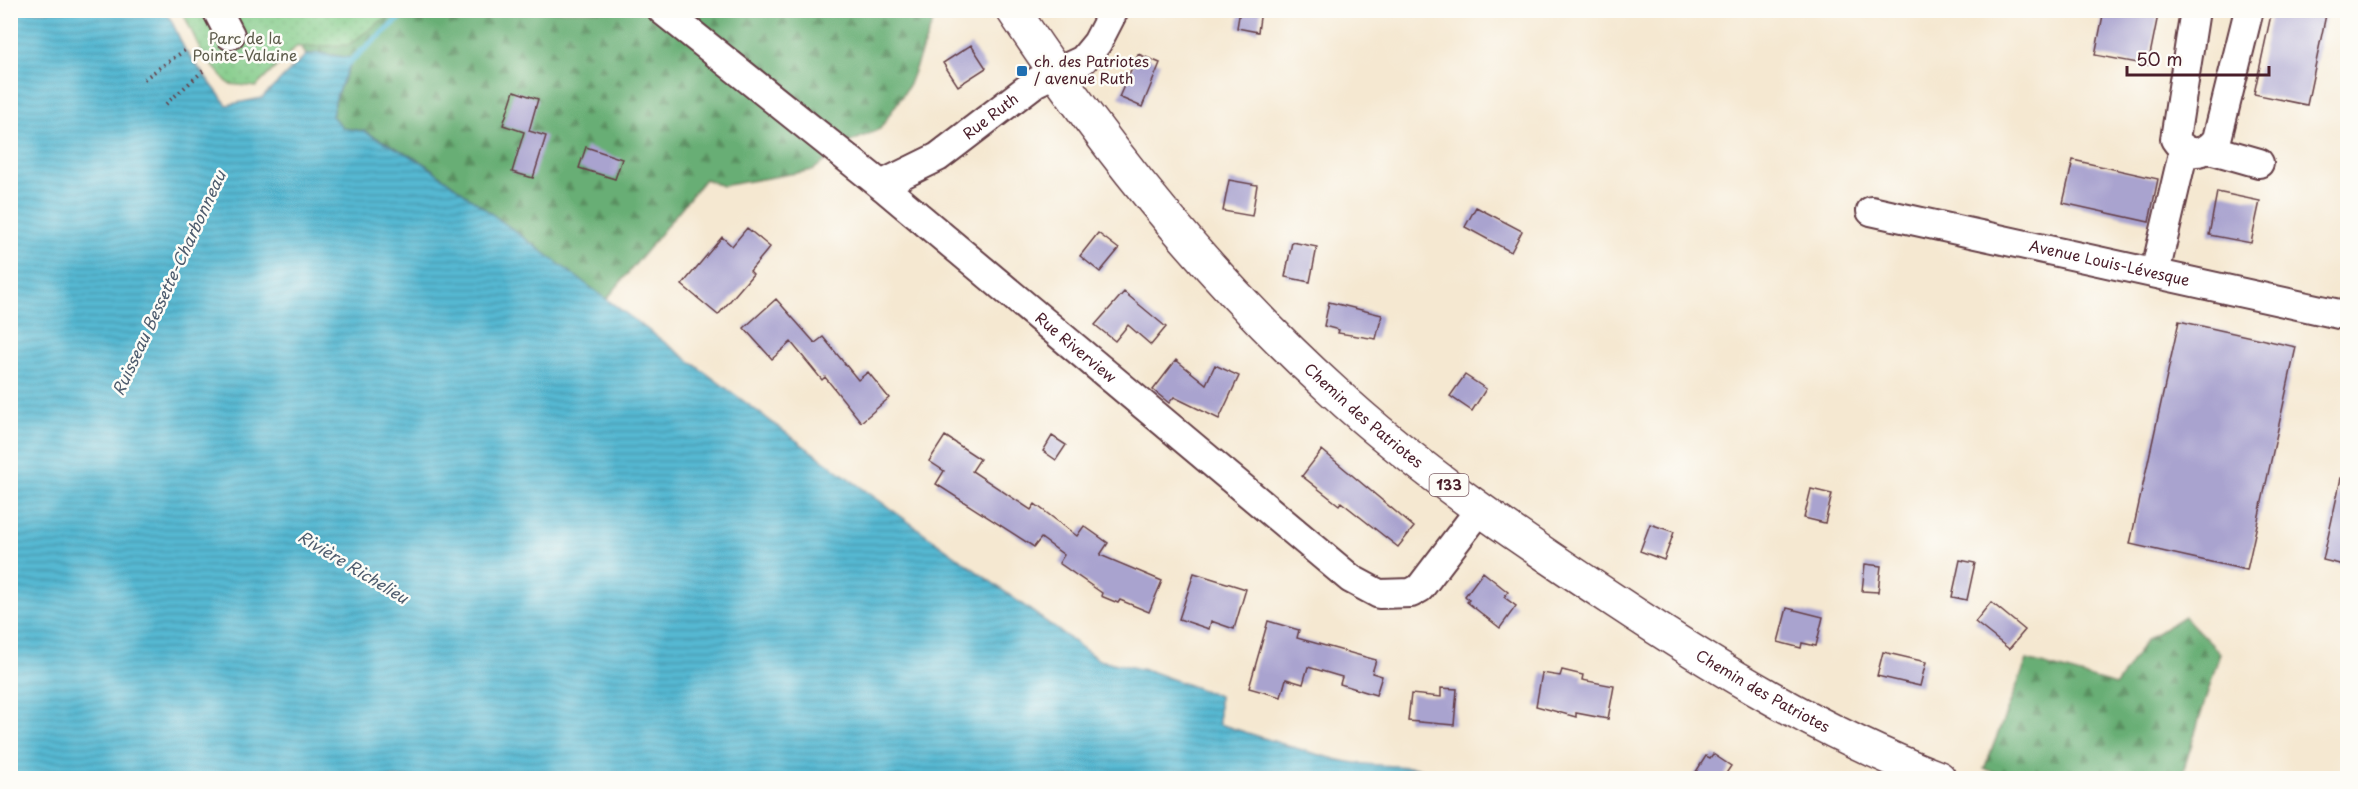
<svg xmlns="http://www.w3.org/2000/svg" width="2358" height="789" font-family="'Playpen Sans',sans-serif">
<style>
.forest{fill:url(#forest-firs);stroke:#596650;stroke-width:1.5}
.park{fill:url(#park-dots);stroke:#667459;stroke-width:1.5}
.water{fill:url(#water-rules);stroke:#4f6c7e;stroke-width:1.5}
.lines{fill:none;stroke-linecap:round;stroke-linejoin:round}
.stream{stroke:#54b8d2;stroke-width:6}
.building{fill:#a9a3cf}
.minor-casing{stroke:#643d44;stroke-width:32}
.major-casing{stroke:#643d44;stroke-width:36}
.path{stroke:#643d44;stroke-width:4;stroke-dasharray:1.5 4.5;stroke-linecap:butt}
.minor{stroke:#fff;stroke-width:28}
.major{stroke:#fff;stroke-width:33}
.poi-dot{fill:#1f6fb2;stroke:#fdfcf7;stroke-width:2}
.labels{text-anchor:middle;stroke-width:5;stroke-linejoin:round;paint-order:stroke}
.shield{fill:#fdfcf7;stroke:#806168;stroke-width:1.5}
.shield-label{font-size:14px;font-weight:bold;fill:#4a1f2b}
.park-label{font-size:15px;fill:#5d5b4b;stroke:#fdfcf7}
.poi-label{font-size:15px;fill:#4a1f2b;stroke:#fdfcf7;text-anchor:start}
.street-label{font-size:15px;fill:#4a1f2b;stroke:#fdfcf7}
.water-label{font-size:16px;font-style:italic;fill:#4e5c6e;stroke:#fdfcf7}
</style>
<defs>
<pattern id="forest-firs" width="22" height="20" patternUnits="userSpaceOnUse" patternTransform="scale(1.5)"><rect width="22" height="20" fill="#68ae74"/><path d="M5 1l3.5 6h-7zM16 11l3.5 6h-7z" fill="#588d5f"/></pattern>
<pattern id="park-dots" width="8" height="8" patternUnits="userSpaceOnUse" patternTransform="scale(1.5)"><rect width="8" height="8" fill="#81ca87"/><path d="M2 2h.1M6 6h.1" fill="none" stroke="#71ad75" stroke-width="1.8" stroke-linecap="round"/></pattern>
<pattern id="water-rules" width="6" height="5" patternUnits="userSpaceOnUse" patternTransform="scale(1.5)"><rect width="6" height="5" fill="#54b8d2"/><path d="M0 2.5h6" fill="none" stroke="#4895ab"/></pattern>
</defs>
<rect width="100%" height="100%" fill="#fdfcf7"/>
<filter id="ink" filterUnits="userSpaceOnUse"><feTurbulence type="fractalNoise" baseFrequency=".0167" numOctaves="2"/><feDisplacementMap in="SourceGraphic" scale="12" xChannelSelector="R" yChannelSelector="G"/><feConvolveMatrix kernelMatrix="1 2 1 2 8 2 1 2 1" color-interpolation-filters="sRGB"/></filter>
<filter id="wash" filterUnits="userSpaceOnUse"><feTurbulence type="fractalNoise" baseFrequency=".008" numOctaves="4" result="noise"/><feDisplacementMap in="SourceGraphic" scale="24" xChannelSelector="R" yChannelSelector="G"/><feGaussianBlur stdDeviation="1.35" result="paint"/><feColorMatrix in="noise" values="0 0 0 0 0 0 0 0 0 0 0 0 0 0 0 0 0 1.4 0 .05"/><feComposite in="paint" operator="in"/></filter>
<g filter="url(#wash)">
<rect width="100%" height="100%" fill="#f5e8d1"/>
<path class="forest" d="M286 11H937L908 87 880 129 848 143 813 170 722 186 705 179 606 300 422 162 364 131 343 128 332 116 337 94 353 58 318 53 306 55 289 27Z
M2184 616 2220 653 2181 778H2017L1984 769 2027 660 2116 685 2146 640Z"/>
<path class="park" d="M182 11H395L348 45 296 47 256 87 229 84 203 55Z"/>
<path class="water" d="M10 11H164L171 20 185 50 227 105 262 98 306 55 318 53 353 58 337 94 332 116 343 128 364 131 422 162 804 446 1099 660 1150 671 1219 696V724C1259 736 1298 750 1339 760 1380 770 1411 760 1452 778H11Z"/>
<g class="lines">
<path class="stream" d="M348 63 409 10"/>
</g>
<g id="blocks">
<path class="building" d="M1240 10H1261L1258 32 1237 28Z
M2104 10H2159L2148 65 2095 55Z
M2272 10H2327L2307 105 2254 94Z
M971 45 986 68 958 86 943 63Z
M1138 54 1160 63 1142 107 1119 97Z
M514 91 538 99 529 131 546 136 533 178 512 172 524 132 503 125Z
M586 147 622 159 615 179 579 168Z
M2073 160 2158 179 2149 222 2063 203Z
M1229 180 1257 185 1252 216 1223 211Z
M2217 192 2260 201 2251 243 2209 235Z
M1476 207 1522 231 1511 252 1465 227Z
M747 228 770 247 750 271 753 274 718 315 682 285 722 237 732 246Z
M1098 233 1119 249 1100 272 1080 256Z
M1292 242 1317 247 1310 282 1285 277Z
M1124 292 1166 327 1151 345 1128 325 1115 341 1095 325Z
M776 299 815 343 823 337 858 380 868 372 889 398 861 422 825 377 822 380 791 342 772 359 744 328Z
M1329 302 1382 315 1376 339 1338 333 1339 330 1324 326Z
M2179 321 2296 347 2247 570 2130 544Z
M1176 360 1206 384 1215 365 1239 376 1219 419 1174 397 1169 403 1153 390Z
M1465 375 1486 389 1472 411 1450 396Z
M945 436 980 459 972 471 1031 510 1035 504 1077 536 1084 526 1108 543 1100 555 1162 581 1149 612 1120 600 1118 603 1101 596 1102 593 1059 563 1064 555 1041 538 1034 547 936 484 944 471 929 461Z
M1052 436 1066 445 1056 460 1043 451Z
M1322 450 1414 527 1398 547 1341 502 1339 505 1302 476Z
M2341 478 2348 479V566L2323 560Z
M1811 489 1832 494 1825 523 1804 518Z
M1650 524 1674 532 1664 560 1640 551Z
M1960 560 1975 563 1967 600 1952 597Z
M1865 564 1881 566 1878 592 1862 591Z
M1483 572 1508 592 1504 597 1516 606 1500 628 1467 602 1469 600 1465 596Z
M1194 573 1246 589 1234 629 1211 621 1209 629 1179 619Z
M1991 602 2025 630 2009 649 1975 622Z
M1787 608 1823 617 1816 646 1802 643 1801 648 1778 642Z
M1268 621 1299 630 1297 638 1376 660 1372 673 1382 676 1376 695 1340 684 1342 677 1308 667 1303 684 1286 679 1281 697 1249 688Z
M1883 652 1926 662 1920 686 1877 676Z
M1562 670 1583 675 1582 680 1614 686 1608 719 1576 713V717L1536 706 1542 673 1560 676Z
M1441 688 1457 689 1454 725 1408 721 1411 694 1441 697Z
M1713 754 1731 766 1723 778H1692L1706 756 1710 758Z"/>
</g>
</g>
<g filter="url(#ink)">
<use href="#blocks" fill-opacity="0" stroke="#643d44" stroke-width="1.5"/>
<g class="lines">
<g class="minor-casing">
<g id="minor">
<path d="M217 10 230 35"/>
<path id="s1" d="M662 10 881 185 1351 579 1379 594 1411 593 1420 588 1481 508"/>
<path d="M2195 10 2175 139C2187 157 2205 156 2217 139L2249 10"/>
<path d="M2210 149 2259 163"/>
<path id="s2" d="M881 185 938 157 1036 82 1083 60 1097 43 1114 10"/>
<path id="s3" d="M1871 211 2348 316"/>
<path d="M2155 273 2184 149"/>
</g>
</g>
<g class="major-casing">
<g id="major">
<path id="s4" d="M1013 10C1104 147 1210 279 1332 390 1417 469 1515 535 1612 599 1716 668 1822 733 1939 778"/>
</g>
</g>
<path class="path" d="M144 79 185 50
M166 104 203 71"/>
<use href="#minor" class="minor"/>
<use href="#major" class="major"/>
</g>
</g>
<rect class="poi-dot" x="1016" y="65" width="12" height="12" rx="3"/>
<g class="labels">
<rect class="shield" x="1429.5" y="474" width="39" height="22" rx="4.5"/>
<g class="shield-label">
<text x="1449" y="490">133</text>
</g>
<g class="park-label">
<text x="245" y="44">Parc de la<tspan x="245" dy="17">Pointe-Valaine</tspan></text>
</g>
<g class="poi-label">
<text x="1034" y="67">ch. des Patriotes<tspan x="1034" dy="17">/ avenue Ruth</tspan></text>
</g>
<g class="street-label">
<text dy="5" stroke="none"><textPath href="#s2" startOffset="130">Rue Ruth</textPath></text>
<text dy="5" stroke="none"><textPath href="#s3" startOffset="244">Avenue Louis-Lévesque</textPath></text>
<text dy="5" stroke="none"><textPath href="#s1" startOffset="534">Rue Riverview</textPath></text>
<text dy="5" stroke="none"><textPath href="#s4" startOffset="538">Chemin des Patriotes</textPath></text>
<text dy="5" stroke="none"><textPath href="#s4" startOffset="1024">Chemin des Patriotes</textPath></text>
</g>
<g class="water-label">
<text transform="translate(169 283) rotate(-65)" y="6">Ruisseau Bessette-Charbonneau</text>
<text transform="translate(353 567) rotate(31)" y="6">Rivière Richelieu</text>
</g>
</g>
<rect width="2358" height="789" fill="none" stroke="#fdfcf7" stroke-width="36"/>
<path d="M2127 66v9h142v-9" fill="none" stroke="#4a1f2b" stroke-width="3"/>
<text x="2136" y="66" font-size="18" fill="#4a1f2b" stroke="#fdfcf7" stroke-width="4.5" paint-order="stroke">50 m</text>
</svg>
